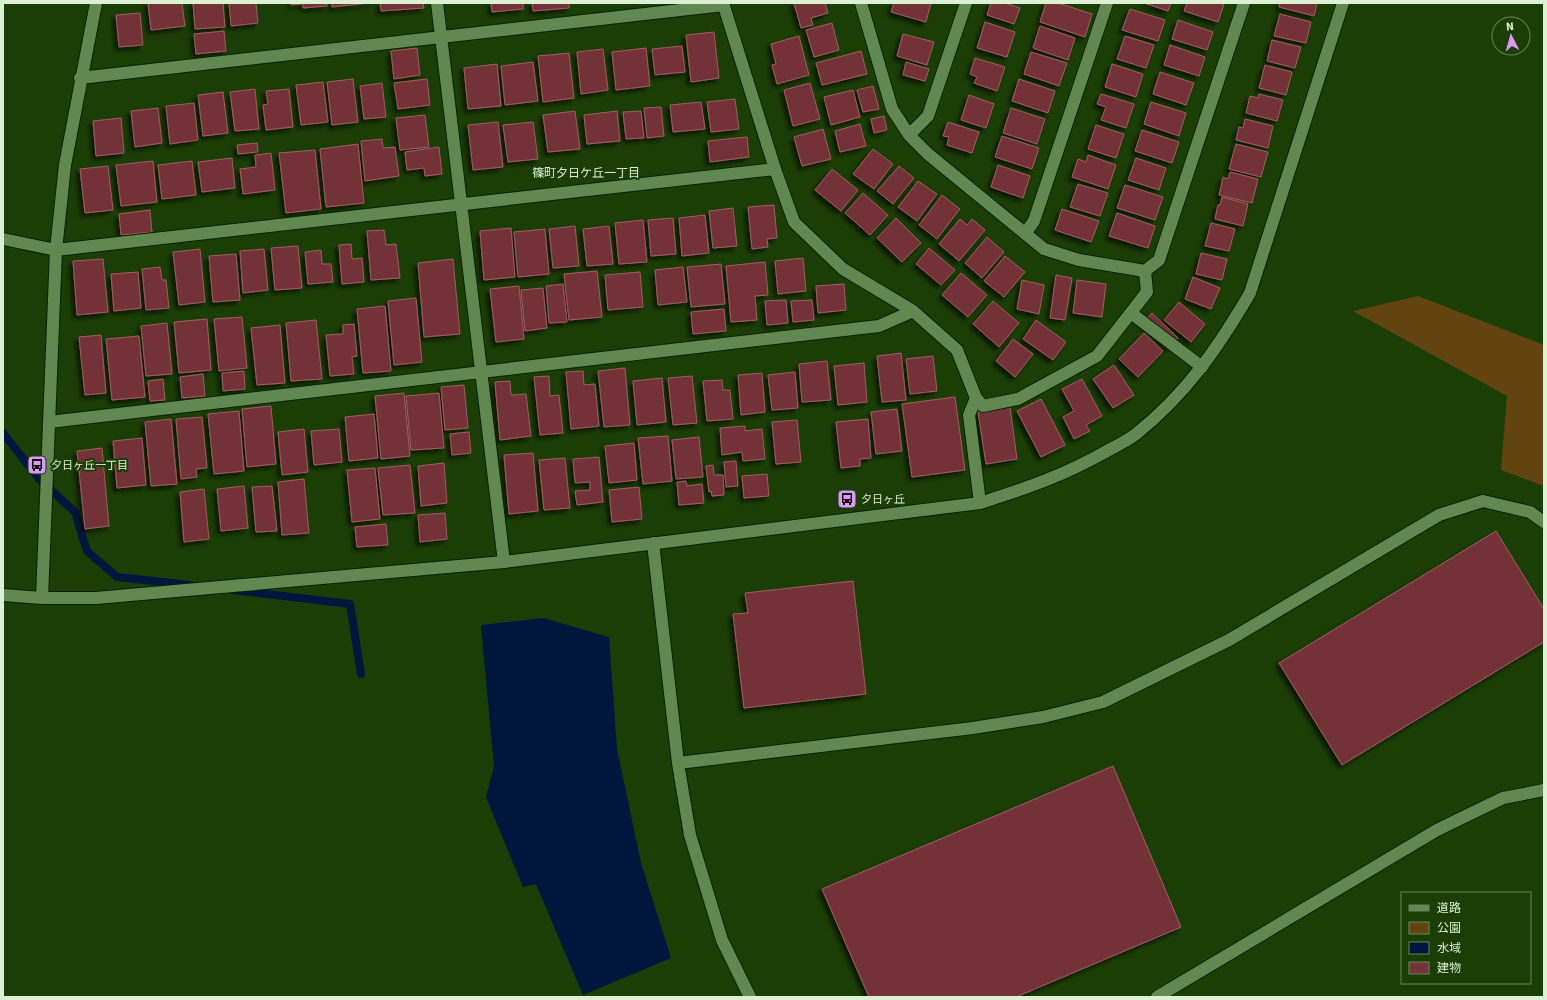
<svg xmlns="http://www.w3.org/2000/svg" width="1547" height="1000" font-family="Signika,'Noto Sans JP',sans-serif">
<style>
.green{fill:#624410}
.water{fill:#00173d}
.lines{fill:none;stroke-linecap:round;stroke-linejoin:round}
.stream{stroke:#00173d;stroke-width:8}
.building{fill:#723339;stroke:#a15d61;filter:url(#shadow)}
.lane-casing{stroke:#082200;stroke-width:14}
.street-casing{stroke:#082200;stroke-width:14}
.secondary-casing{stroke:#082200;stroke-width:14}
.lane{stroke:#628852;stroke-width:12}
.street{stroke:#628852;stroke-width:12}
.secondary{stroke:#628852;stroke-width:12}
.labels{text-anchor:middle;stroke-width:4;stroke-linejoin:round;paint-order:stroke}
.poi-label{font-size:11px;fill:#dcf1d3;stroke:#1b3d06;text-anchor:start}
.neighbourhood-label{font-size:12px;fill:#dcf1d3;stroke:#1b3d06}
</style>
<defs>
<filter id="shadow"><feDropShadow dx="-3.5" dy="3.5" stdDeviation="2" flood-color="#0009"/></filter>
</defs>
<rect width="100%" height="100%" fill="#1b3d06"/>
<path class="green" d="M1418 296 1544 345V486L1501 470 1507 396 1353 311Z"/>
<path class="water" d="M543 618 609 637 617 749 641 863 671 958 583 995 536 884 523 887 486 797 494 767 481 625Z"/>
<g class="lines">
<path class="stream" d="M3 433 40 480 75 512 87 551 117 577 190 585
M233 590 350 604 361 674"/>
</g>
<path class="building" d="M148 3H182L185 26 151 30Z
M193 3H223L225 27 195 29Z
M229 3H256L258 23 231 26Z
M291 3H327V6L303 8V4L291 5Z
M332 3H370L332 7Z
M380 3H423L424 8 381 11Z
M491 3H523V9L492 12Z
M532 3H569V8L533 11Z
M794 3H825L828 13 811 18 813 25 801 28Z
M894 3H931L926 22 891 12Z
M991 3H1005L1020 8 1014 24 987 15Z
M1046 3H1058L1092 14 1085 37 1040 22Z
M1144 3H1171L1168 11Z
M1187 3H1222L1224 4 1218 22 1184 11Z
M1280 3H1317L1314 16 1279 7Z
M1130 9 1165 20 1158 41 1122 30Z
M140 13 143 45 119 47 116 15Z
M1280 14 1311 22 1306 43 1274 36Z
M1178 20 1213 32 1207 50 1172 39Z
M985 22 1015 32 1007 57 977 48Z
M832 23 839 50 814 57 806 30Z
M1040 26 1075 38 1068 60 1033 48Z
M224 31 226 51 196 54 194 34Z
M714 32 719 78 691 82 686 35Z
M903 34 934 42 927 65 897 56Z
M799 36 809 75 777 84 772 65 776 64 771 44Z
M1125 36 1154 45 1146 68 1117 59Z
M1272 40 1301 47 1295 68 1267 61Z
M1170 45 1205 57 1199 76 1164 65Z
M682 46 685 72 655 75 652 49Z
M417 48 420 75 394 79 391 51Z
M646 48 650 86 616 90 612 52Z
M603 49 608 90 581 94 577 52Z
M861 51 867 74 822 85 816 63Z
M1031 52 1067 63 1059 86 1024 74Z
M569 53 574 98 543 102 538 56Z
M975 58 1005 67 997 91 974 83 977 77 970 74Z
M533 62 538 101 505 105 501 66Z
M906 62 929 69 925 81 903 75Z
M497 64 501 106 468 109 464 68Z
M1112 64 1143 74 1136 97 1105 87Z
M1265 65 1292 72 1286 95 1259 88Z
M1160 72 1194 83 1186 105 1153 94Z
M353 79 358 122 332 125 327 82Z
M427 79 430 105 398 109 394 83Z
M1019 79 1055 91 1048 113 1012 101Z
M323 82 328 122 301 125 296 85Z
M382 83 386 117 364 119 360 86Z
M810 83 820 119 793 126 784 90Z
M873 86 879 109 863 112 857 90Z
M255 89 259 129 235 131 230 92Z
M289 89 293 127 266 130 263 105 268 104 266 91Z
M853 90 860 117 831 125 824 97Z
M223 92 228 133 203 136 198 95Z
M1101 94 1134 104 1126 128 1101 120 1106 107 1097 104Z
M1259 94 1283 100 1277 121 1246 113 1250 96 1258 98Z
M969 95 994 104 986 128 961 120Z
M735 99 739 129 711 132 707 102Z
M701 102 705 129 673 132 670 105Z
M1151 102 1186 113 1179 136 1144 124Z
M194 103 198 140 170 144 166 106Z
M661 107 664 136 647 138 644 108Z
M158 108 162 143 135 147 131 111Z
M1011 108 1045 119 1037 144 1003 133Z
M575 111 580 149 548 152 543 115Z
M617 111 620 141 587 144 584 115Z
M641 111 644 138 626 139 623 112Z
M425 115 429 147 400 150 396 118Z
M884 116 887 130 874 133 871 119Z
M121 118 124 153 96 156 93 121Z
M1245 119 1273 126 1268 148 1236 140 1239 127 1243 128Z
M498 122 503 167 473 170 468 125Z
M533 122 538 159 508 162 503 125Z
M948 122 979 132 972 153 947 145 949 137 943 136Z
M860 124 866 146 840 152 835 131Z
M1096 125 1124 134 1116 158 1088 149Z
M823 129 831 159 802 166 794 137Z
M1142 130 1179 142 1172 163 1135 151Z
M1002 136 1039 148 1032 169 995 157Z
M747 137 749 157 710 162 708 141Z
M382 139 383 148 395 147 399 176 365 181 361 141Z
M257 143 258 152 238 154 237 145Z
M358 144 364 203 326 207 320 149Z
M1236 144 1268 152 1261 177 1229 169Z
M439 147 442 174 425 176 424 168 407 170 405 152Z
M873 149 893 164 874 189 853 174Z
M315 150 321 209 286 213 279 153Z
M271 153 275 190 243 194 240 169 256 167 255 155Z
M1088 155 1116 165 1108 189 1072 177 1078 159 1086 162Z
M232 158 235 188 202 192 198 162Z
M1136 158 1166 168 1159 190 1128 180Z
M153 161 157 202 121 206 116 165Z
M192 161 196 195 162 199 158 165Z
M998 165 1030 176 1023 198 991 187Z
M108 166 113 210 85 213 80 169Z
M899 166 914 178 893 204 877 191Z
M832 169 858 190 841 211 815 190Z
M1230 172 1258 179 1252 203 1219 195 1223 177 1228 179Z
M918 181 937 194 917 221 898 207Z
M1078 184 1108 193 1100 216 1070 207Z
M1125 185 1163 197 1155 220 1117 208Z
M863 193 888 215 870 235 845 213Z
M942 195 960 209 937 239 919 225Z
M1222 197 1248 204 1243 226 1215 219 1218 205H1220Z
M774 205 777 238 767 239 768 247 752 249 748 207Z
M733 208 737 246 713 248 709 211Z
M1062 209 1099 221 1091 242 1055 230Z
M150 210 152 232 121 235 119 214Z
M1117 213 1155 226 1148 248 1109 236Z
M705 215 709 253 682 256 679 218Z
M673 218 676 254 651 256 648 220Z
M896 218 921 243 902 262 877 238Z
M960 219 967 225 972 219 985 230 959 261 939 244Z
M643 220 647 262 619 264 615 223Z
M1211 223 1235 229 1229 251 1205 246Z
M575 226 579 266 553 268 549 229Z
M609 226 613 264 587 266 583 229Z
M511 228 515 277 484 280 480 231Z
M545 229 549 274 518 277 514 232Z
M384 230 386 245 396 244 400 278 371 280 367 231Z
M987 237 1004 252 982 278 965 263Z
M351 244 352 259 362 258 364 282 342 284 339 245Z
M298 246 302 288 275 290 271 248Z
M929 248 955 270 941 285 916 264Z
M200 249 205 302 179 305 173 252Z
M264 249 268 290 243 293 240 251Z
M321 250 322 264H331L333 282 308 284 305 252Z
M1201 253 1227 259 1222 280 1196 274Z
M236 254 240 300 213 302 209 256Z
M1005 256 1025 272 1004 297 984 281Z
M803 258 806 291 778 294 775 261Z
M103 259 108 312 77 315 73 261Z
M453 259 460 334 424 337 418 263Z
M765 262 768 295 755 296 757 320 731 322 726 266Z
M721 264 725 304 691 307 687 267Z
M160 267 162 280H166L169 308 146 310 142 269Z
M683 267 687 302 658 305 655 270Z
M597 271 602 317 569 320 564 274Z
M138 272 141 308 114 311 111 274Z
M640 272 643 307 608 310 605 275Z
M961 273 987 295 968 317 942 295Z
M1056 275 1072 278 1065 320 1050 318Z
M1193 277 1220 288 1211 309 1185 299Z
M1022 280 1044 285 1039 314 1017 309Z
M1077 280 1106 284 1102 317 1073 313Z
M563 284 567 322 549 323 546 286Z
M844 284 846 310 818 313 816 286Z
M519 286 524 339 496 342 490 289Z
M543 288 547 328 525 331 521 290Z
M416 298 422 362 394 365 388 301Z
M786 300 788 323 767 325 765 301Z
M812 300 814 320 793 322 791 301Z
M993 301 1019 323 999 347 973 324Z
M1179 302 1205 324 1191 342 1164 320Z
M385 306 391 371 363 373 357 309Z
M724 309 726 331 693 334 691 312Z
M1152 313 1178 338 1169 348 1143 323Z
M242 317 247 368 219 371 214 319Z
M207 319 211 370 179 373 174 322Z
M316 320 322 379 291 381 286 323Z
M1036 320 1066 342 1053 360 1023 339Z
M167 323 172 374 146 376 141 326Z
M354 324 357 356 352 357 354 374 330 376 326 335 343 334V325Z
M280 325 285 383 257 385 251 328Z
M1144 333 1163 351 1138 377 1119 359Z
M101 335 106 393 85 395 79 337Z
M139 336 145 397 112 400 106 339Z
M1013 339 1033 354 1015 377 996 361Z
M901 353 906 400 882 402 877 356Z
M933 356 937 391 910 394 906 359Z
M827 361 831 400 802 402 799 364Z
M864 363 867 402 838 405 834 366Z
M1114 365 1134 395 1113 408 1093 379Z
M625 368 630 425 604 427 598 371Z
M244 371 245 389 223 391 222 373Z
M583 371 584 385 595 384 599 426 571 429 566 372Z
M795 372 798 408 772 410 768 375Z
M762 373 765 412 741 415 738 375Z
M203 374 205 396 182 398 180 377Z
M549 376 550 396 559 395 563 433 540 435 534 377Z
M692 376 697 423 673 425 668 378Z
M662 378 666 422 637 425 633 381Z
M163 379 165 400 150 401 148 381Z
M1082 379 1102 416 1086 425 1090 431 1074 439 1063 417 1074 411 1062 389Z
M722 380 723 390H730L733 419 707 421 703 381Z
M510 381 511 395 526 394 531 436 500 440 495 382Z
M464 385 468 428 445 430 441 387Z
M404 393 410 456 381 459 375 396Z
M439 393 444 448 411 450 406 396Z
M955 397 965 470 912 477 902 404Z
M1041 399 1065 445 1041 457 1017 411Z
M271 406 276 464 247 467 242 409Z
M1010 407 1017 459 986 464 978 412Z
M897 409 902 451 876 454 871 412Z
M239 411 244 471 214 474 208 414Z
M374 414 378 458 349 461 345 417Z
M202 417 207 468 196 469 197 477 181 479 176 419Z
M171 419 177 484 151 486 145 422Z
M868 419 871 458 860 459V466L841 468 836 422Z
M797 420 801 462 776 464 772 422Z
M745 426V431L762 429 765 459 743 461 742 452 722 455 720 428Z
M304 429 308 472 282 475 278 432Z
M339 429 342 462 314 465 311 431Z
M469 432 471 453 452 455 450 434Z
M668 436 672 481 643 484 638 438Z
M699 437 703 477 676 479 672 440Z
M142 438 146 485 117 488 113 441Z
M634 443 637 480 609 483 605 446Z
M102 448 109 526 85 529 77 451Z
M533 453 538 511 509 514 504 455Z
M599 457 603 502 577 505 575 491 590 490V482L575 483 573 459Z
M565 458 570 508 544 510 539 460Z
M736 461 738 486 726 487 724 462Z
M444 463 447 503 421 506 418 466Z
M410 465 415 513 383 515 378 468Z
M713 465 714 475H723L724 495 712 496 711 491 709 492 706 466Z
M375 468 380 519 352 522 347 470Z
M767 474 769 496 744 498 742 476Z
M304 479 309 533 282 535 278 482Z
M686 481 687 486 702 484 704 503 679 505 677 482Z
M244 486 248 528 221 531 217 489Z
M272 486 277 531 256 532 252 487Z
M639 487 642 519 612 522 609 490Z
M204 489 209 539 184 542 180 492Z
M445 513 447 539 420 542 418 515Z
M386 524 388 545 357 547 355 527Z
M1496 531 1544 609V642L1342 765 1279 663Z
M853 581 866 694 744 708 733 614 748 613 745 593Z
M1113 766 1181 927 1016 997H869L822 889Z"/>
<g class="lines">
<g class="lane-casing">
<path id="lane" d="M1131 313 1202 367
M976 398 969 415 980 503"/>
</g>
<g class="street-casing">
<path id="street" d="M437 3 504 562
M723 3 775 169 794 222 843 269 913 311 957 350 976 398 983 406 1018 399 1097 356 1147 292 1145 271
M861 3 892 109 909 135 928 154 1044 249 1079 260 1145 271 1159 260 1244 3
M80 78 724 5
M909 135 928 116 966 3
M1025 234 1034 221 1107 3
M3 239 56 250 775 169
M49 422 879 326 913 311
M42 598 56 250 65 165 96 3"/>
</g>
<g class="secondary-casing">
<path id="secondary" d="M653 543 678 763 690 835 722 940 750 997
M3 595 42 598H96L504 562 980 503C1027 488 1065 475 1107 451 1116 446 1127 441 1136 434 1186 394 1218 348 1250 293L1343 3
M678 763 973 728 1043 717 1103 702 1229 640 1439 515 1483 501 1530 512 1544 522
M1157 997 1437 830 1503 798 1544 790"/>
</g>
<use href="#lane" class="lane"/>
<use href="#street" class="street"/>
<use href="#secondary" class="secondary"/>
</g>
<defs>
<g id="bus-square" transform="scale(1)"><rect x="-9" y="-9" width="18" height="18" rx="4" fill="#dc99f5" stroke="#1b3d06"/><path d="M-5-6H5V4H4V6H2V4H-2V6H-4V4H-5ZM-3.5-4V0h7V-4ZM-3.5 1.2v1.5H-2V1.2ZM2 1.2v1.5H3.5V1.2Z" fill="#111"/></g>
</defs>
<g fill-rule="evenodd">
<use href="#bus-square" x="37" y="465"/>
<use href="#bus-square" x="847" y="499"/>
</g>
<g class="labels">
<g class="poi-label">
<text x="51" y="469">夕日ヶ丘一丁目</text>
<text x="861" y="503">夕日ヶ丘</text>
</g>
<g class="neighbourhood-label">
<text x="586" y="177">篠町夕日ケ丘一丁目</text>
</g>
</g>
<rect width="1547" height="1000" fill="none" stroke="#dcf1d3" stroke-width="8"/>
<rect x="1401" y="892" width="130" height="92" fill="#1b3d06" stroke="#688558"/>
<rect x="1409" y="905" width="20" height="6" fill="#628852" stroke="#688558"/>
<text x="1437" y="912" font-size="12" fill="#dcf1d3">道路</text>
<rect x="1409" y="922" width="20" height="12" fill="#624410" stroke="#688558"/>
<text x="1437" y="932" font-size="12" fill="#dcf1d3">公園</text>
<rect x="1409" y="942" width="20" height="12" fill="#00173d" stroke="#688558"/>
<text x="1437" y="952" font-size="12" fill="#dcf1d3">水域</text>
<rect x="1409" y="962" width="20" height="12" fill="#723339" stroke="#688558"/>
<text x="1437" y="972" font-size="12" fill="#dcf1d3">建物</text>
<g transform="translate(1511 36) rotate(354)"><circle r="19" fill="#1b3d06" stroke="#688558"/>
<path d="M0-3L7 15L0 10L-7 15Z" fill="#dc99f5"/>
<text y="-6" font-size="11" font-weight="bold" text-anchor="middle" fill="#dcf1d3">N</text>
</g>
</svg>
